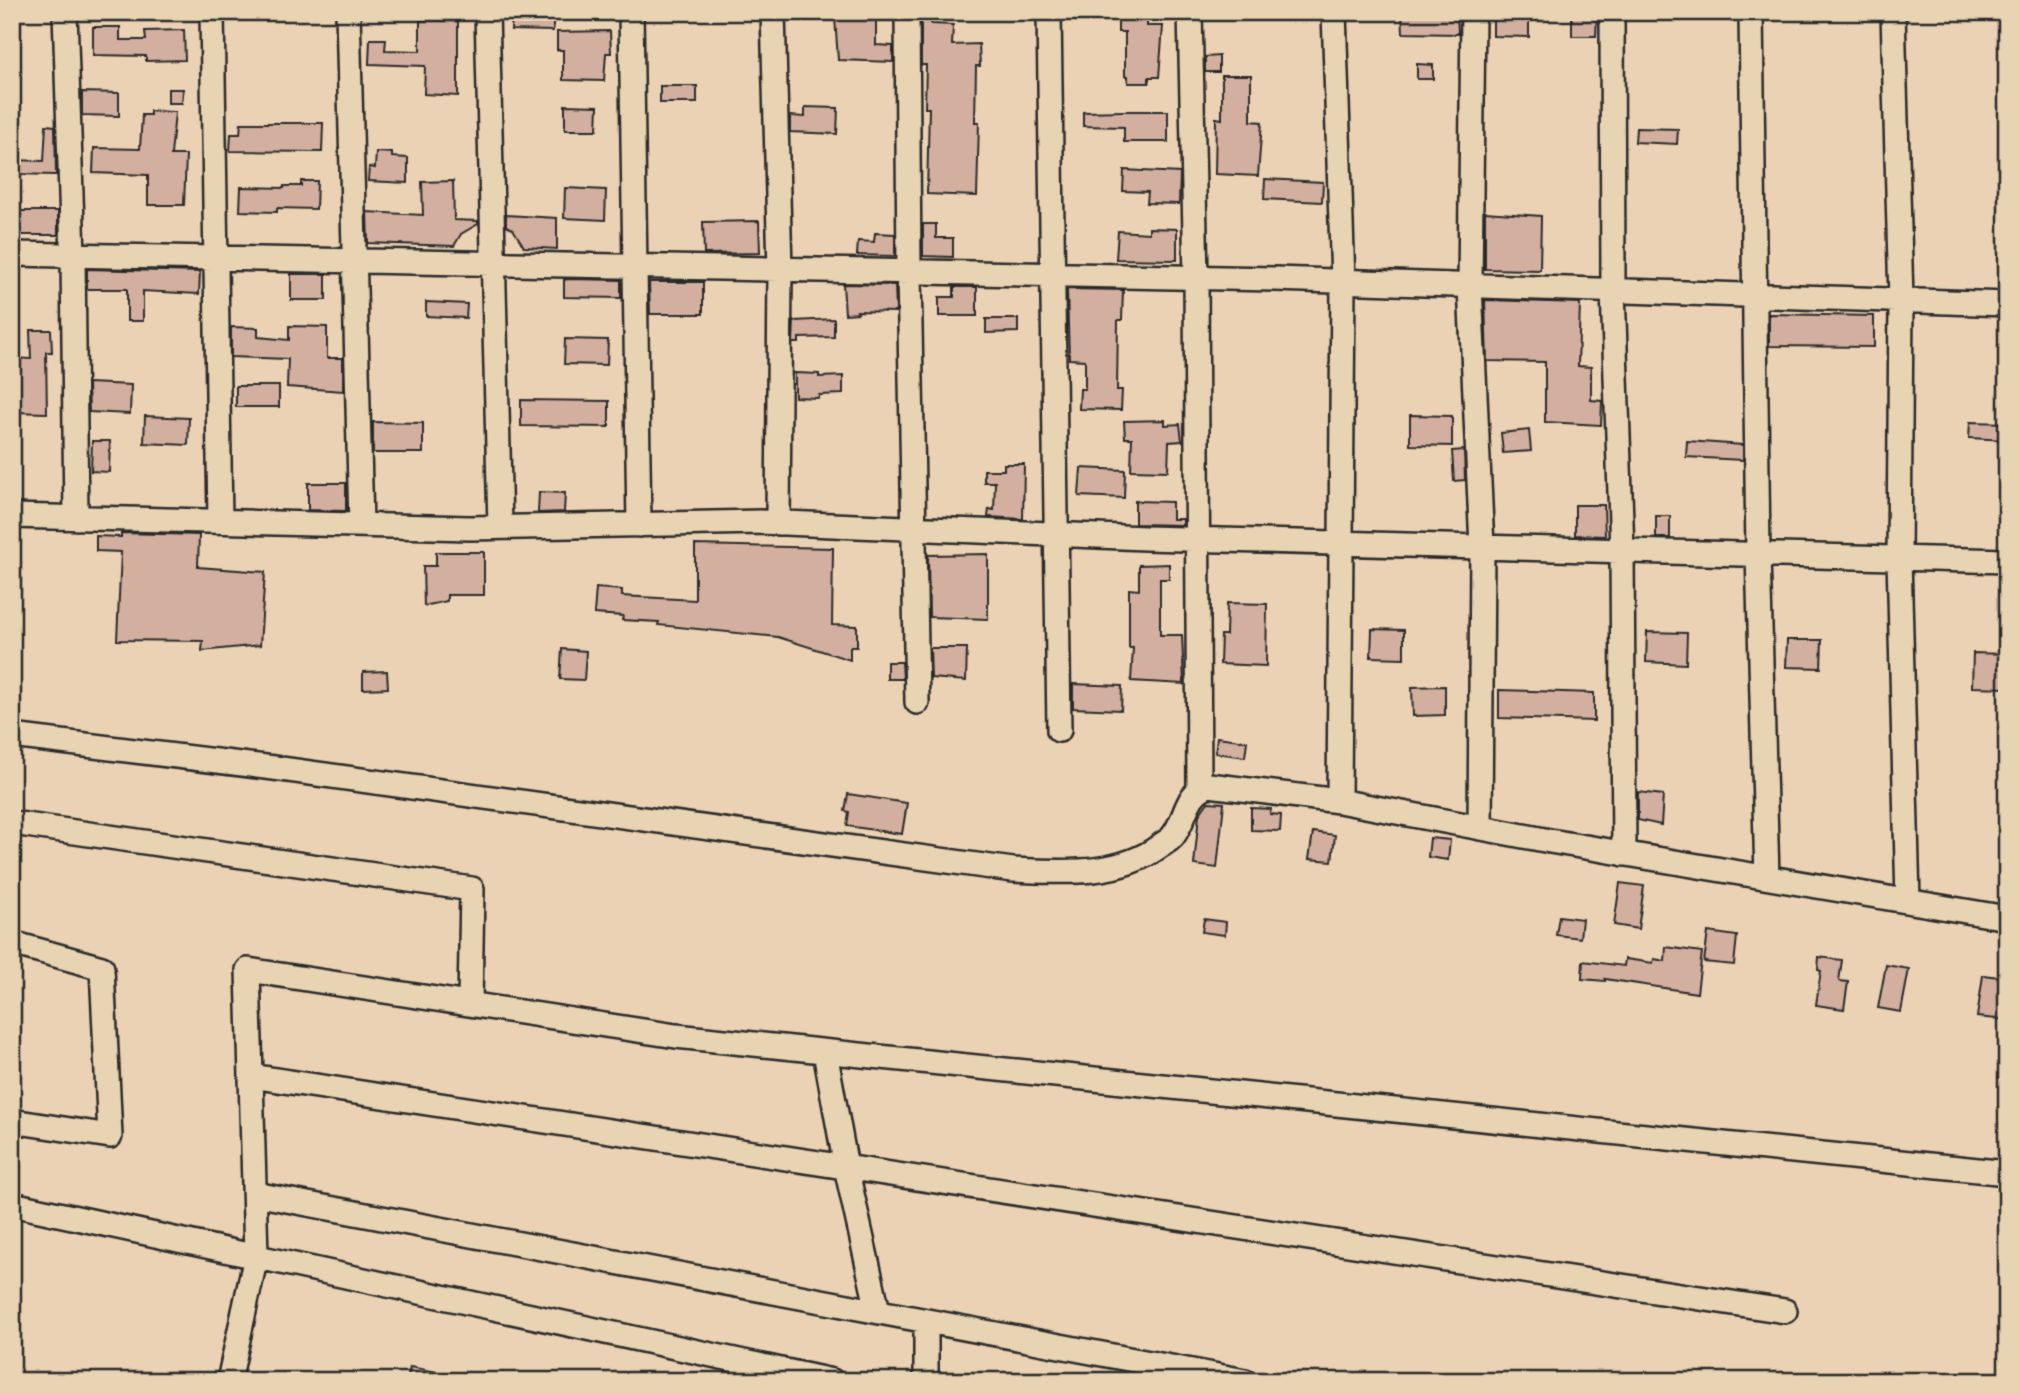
<svg xmlns="http://www.w3.org/2000/svg" width="2019" height="1393" font-family="Pangolin,sans-serif">
<style>
.building{fill:#d3afa0;stroke:#2b2b2b;stroke-width:2}
.lines{fill:none;stroke-linecap:round;stroke-linejoin:round}
.minor-casing{stroke:#2b2b2b;stroke-width:28}
.minor{stroke:#e8d4b2;stroke-width:23}
</style>
<rect width="100%" height="100%" fill="#ebd2b4"/>
<filter id="ink" filterUnits="userSpaceOnUse"><feTurbulence type="fractalNoise" baseFrequency=".0143" numOctaves="2"/><feDisplacementMap in="SourceGraphic" scale="14" xChannelSelector="R" yChannelSelector="G"/><feConvolveMatrix kernelMatrix="1 2 1 2 8 2 1 2 1" color-interpolation-filters="sRGB"/></filter>
<g filter="url(#ink)">
<path class="building" d="M512 12 553 13V31L511 30Z
M1118 12H1147V26H1163L1159 77H1149V83H1128V76H1125V32H1118Z
M1402 12H1457L1458 34 1403 33Z
M1493 12H1529V37L1493 36Z
M1572 14H1597L1596 36H1572Z
M835 17H876V45L893 46V62L838 60Z
M921 17 931 18V24L953 25 952 45 979 44 980 66H976L975 122H979L977 196 927 194 929 108H925L926 65H921Z
M420 20 458 21V96L424 94 425 66 369 64 370 39H386L385 50 420 51Z
M93 27H120V40H146L145 31 184 30 185 60 146 61V56L93 55Z
M610 31 611 53H606L604 81 563 80V50H557V32Z
M1219 56V72H1205V57Z
M1417 64 1433 65V79H1417Z
M1222 75H1251V121L1262 122 1258 176 1215 174 1216 118 1222 119Z
M660 86H697V103H660Z
M168 89H183L182 103H168Z
M82 92 119 93V116L82 115Z
M565 105 598 106 597 130H565Z
M805 107 838 108 837 134 790 132V116L805 117Z
M150 111 175 112 171 155H186L184 205H148V175L93 173 94 148 140 149 142 115H150Z
M1124 111H1168V142H1124V127L1083 126V112Z
M241 123H323L322 152 230 151 231 134H240Z
M46 125 55 126 56 175 12 174V160L44 161Z
M1636 128 1678 129 1677 144 1635 142Z
M376 152 392 153V157L408 158V183L368 181 369 167 375 168Z
M1124 170 1180 173 1179 204 1147 203 1148 192 1123 191Z
M1265 179 1323 182 1322 202 1264 199Z
M301 181H317L316 209 277 208V212L240 211 241 187 284 188V186H301Z
M453 181 454 220 478 221V224L461 234 454 246 368 243 367 212 423 215 422 182Z
M565 188 606 190 605 220 564 218Z
M12 211H58V235H12Z
M1485 212 1541 216 1540 270 1485 269Z
M506 215 557 218V249L524 247 513 229 506 226Z
M759 221 760 253 704 254 703 222Z
M923 224H936V238H953V257L923 256Z
M1149 228 1177 229V260L1116 259 1118 231 1149 233Z
M875 233 895 234V256L857 255 858 241 874 242Z
M87 269 200 272 199 294 143 291V321H127V289H87Z
M291 274H326V300H291Z
M568 279 621 280V298L564 297V280Z
M649 282H703V314H650Z
M843 284 895 285 896 312 857 311 858 313 845 314Z
M954 287H977V316H939V297H954Z
M1067 289 1123 290 1122 320H1118L1117 390H1122L1121 410 1079 409 1080 389H1085V360L1069 359Z
M1485 300 1580 303 1578 366 1591 367V400L1602 401 1601 425 1545 422V362L1487 361Z
M426 302 467 304 466 318 426 316Z
M1769 314 1874 316V347L1769 346Z
M834 319V337L799 338V343H793L794 321Z
M986 319H1018V332L986 333Z
M289 326 327 327V358H343V391L287 387 288 359 231 357V327L258 328V337L289 340Z
M30 330H51L52 352H46L47 413 12 412V358L31 359Z
M565 339 608 340 607 365 564 364Z
M795 373 819 374V377L843 376V394L819 395 818 398 795 397Z
M88 383 131 385 130 414 89 412Z
M236 386H279V407H236Z
M521 400 609 401V427L521 426Z
M1410 415 1452 416V446L1410 445Z
M145 416 189 418 188 445 144 443Z
M1165 420V425L1180 424 1182 441 1169 442 1168 471 1131 470 1132 438H1125L1124 421Z
M373 422 423 423V453H373Z
M1970 422 2007 423V440L1969 438Z
M1529 430 1531 451 1503 453 1501 433Z
M92 441H110L109 472 91 471Z
M1687 441 1743 445V460L1686 457Z
M1464 450 1465 480 1454 481 1452 451Z
M1004 464H1024L1023 519 988 517 989 509 994 510 995 482H984V470H1004Z
M1081 468 1125 470 1124 498 1079 496Z
M308 483H346V511L308 510Z
M539 492 565 493 564 512 538 513Z
M1135 501 1172 502V519H1183V525L1135 524Z
M1575 505H1604L1605 536 1575 535Z
M1656 516H1670V538H1656Z
M121 533 199 535 198 567 265 572 260 645 202 651 203 641 117 640 121 552 96 551V536L121 537Z
M695 545 833 548 832 625 857 626V647H850V660L778 637 658 625 659 622 622 620 623 616 594 614 596 588 622 590V596L695 600Z
M436 552H484V595H447V601L424 606 423 566H436Z
M988 554V619L929 617 928 555Z
M1169 564V579H1160V635H1182L1184 684 1131 681 1133 648H1129V589L1139 590V565Z
M1227 603 1267 604 1266 666 1220 664 1221 635H1226Z
M1372 629 1404 630V658L1371 657Z
M1647 632 1687 633 1686 664 1646 662Z
M1787 640H1822L1821 668 1786 667Z
M930 648H967L966 681 931 678Z
M562 649 586 651 584 680 560 679Z
M1973 653 2007 654V688L1972 687Z
M887 662H902L903 679H887Z
M387 671 388 688 363 689V672Z
M1073 684 1122 686 1121 710 1073 708Z
M1445 686V715L1413 716 1412 687Z
M1499 690 1594 693V721L1499 718Z
M1217 737 1247 741 1245 757 1215 753Z
M1638 792 1663 795 1661 825 1638 820Z
M848 794 907 803 902 834 847 826 849 812 845 811Z
M1208 802 1224 803 1217 868 1194 865 1199 815Z
M1251 808 1271 809 1270 814 1281 815 1280 831 1251 830Z
M1313 832 1335 835 1332 861 1309 859Z
M1430 838 1450 840 1448 860 1428 857Z
M1620 883 1644 886 1638 929 1614 925Z
M1559 916 1582 919 1580 938 1556 935Z
M1204 919 1226 922 1225 935 1202 932Z
M1708 932 1737 936 1734 965 1704 962Z
M1666 947 1702 952 1697 993 1605 979V981L1582 979 1583 961 1624 966 1625 959 1653 963 1654 959 1665 961Z
M1819 957 1842 960 1839 981 1848 982 1844 1009 1816 1005 1821 971 1818 970Z
M1886 965 1909 969 1901 1012 1878 1008Z
M1983 975 2007 978V1020L1977 1017Z
M410 1367 448 1374 447 1381H407Z"/>
<g class="lines">
<g class="minor-casing">
<path id="minor" d="M65 12 73 256 76 518
M212 12 220 521
M348 12 361 525
M487 12 500 527
M631 12 639 525
M773 12 780 269 778 523
M907 12 909 272 917 702
M1049 12 1059 730
M1190 12 1196 278 1199 788
M1334 12 1343 282 1339 801
M1473 12 1470 286 1482 547 1480 828
M1612 12 1613 290 1622 551 1624 854
M1751 12 1758 554 1767 877
M1893 12 1901 300 1899 558 1908 901
M12 254 1275 279 2007 304
M12 516 470 528 760 522 1145 538 2007 561
M12 736 274 768 1013 870C1063 872 1118 877 1160 846 1164 843 1170 840 1173 836 1187 818 1185 793 1209 785L1339 801 1550 841 2007 918
M12 823 472 889 470 1004
M12 943 102 968 110 1136 12 1121
M825 1052 846 1167 878 1311
M251 1076 1785 1311
M255 1194 1245 1381
M12 1204 832 1381
M229 1381 256 1256 248 970 676 1036 2007 1173
M926 1381V1321"/>
</g>
<use href="#minor" class="minor"/>
</g>
</g>
<rect width="2019" height="1393" fill="none" stroke="#e8d4b2" stroke-width="42"/>
<rect x="21" y="21" width="1977" height="1351" fill="none" stroke="#2b2b2b" stroke-width="2.5" filter="url(#ink)"/>
</svg>
